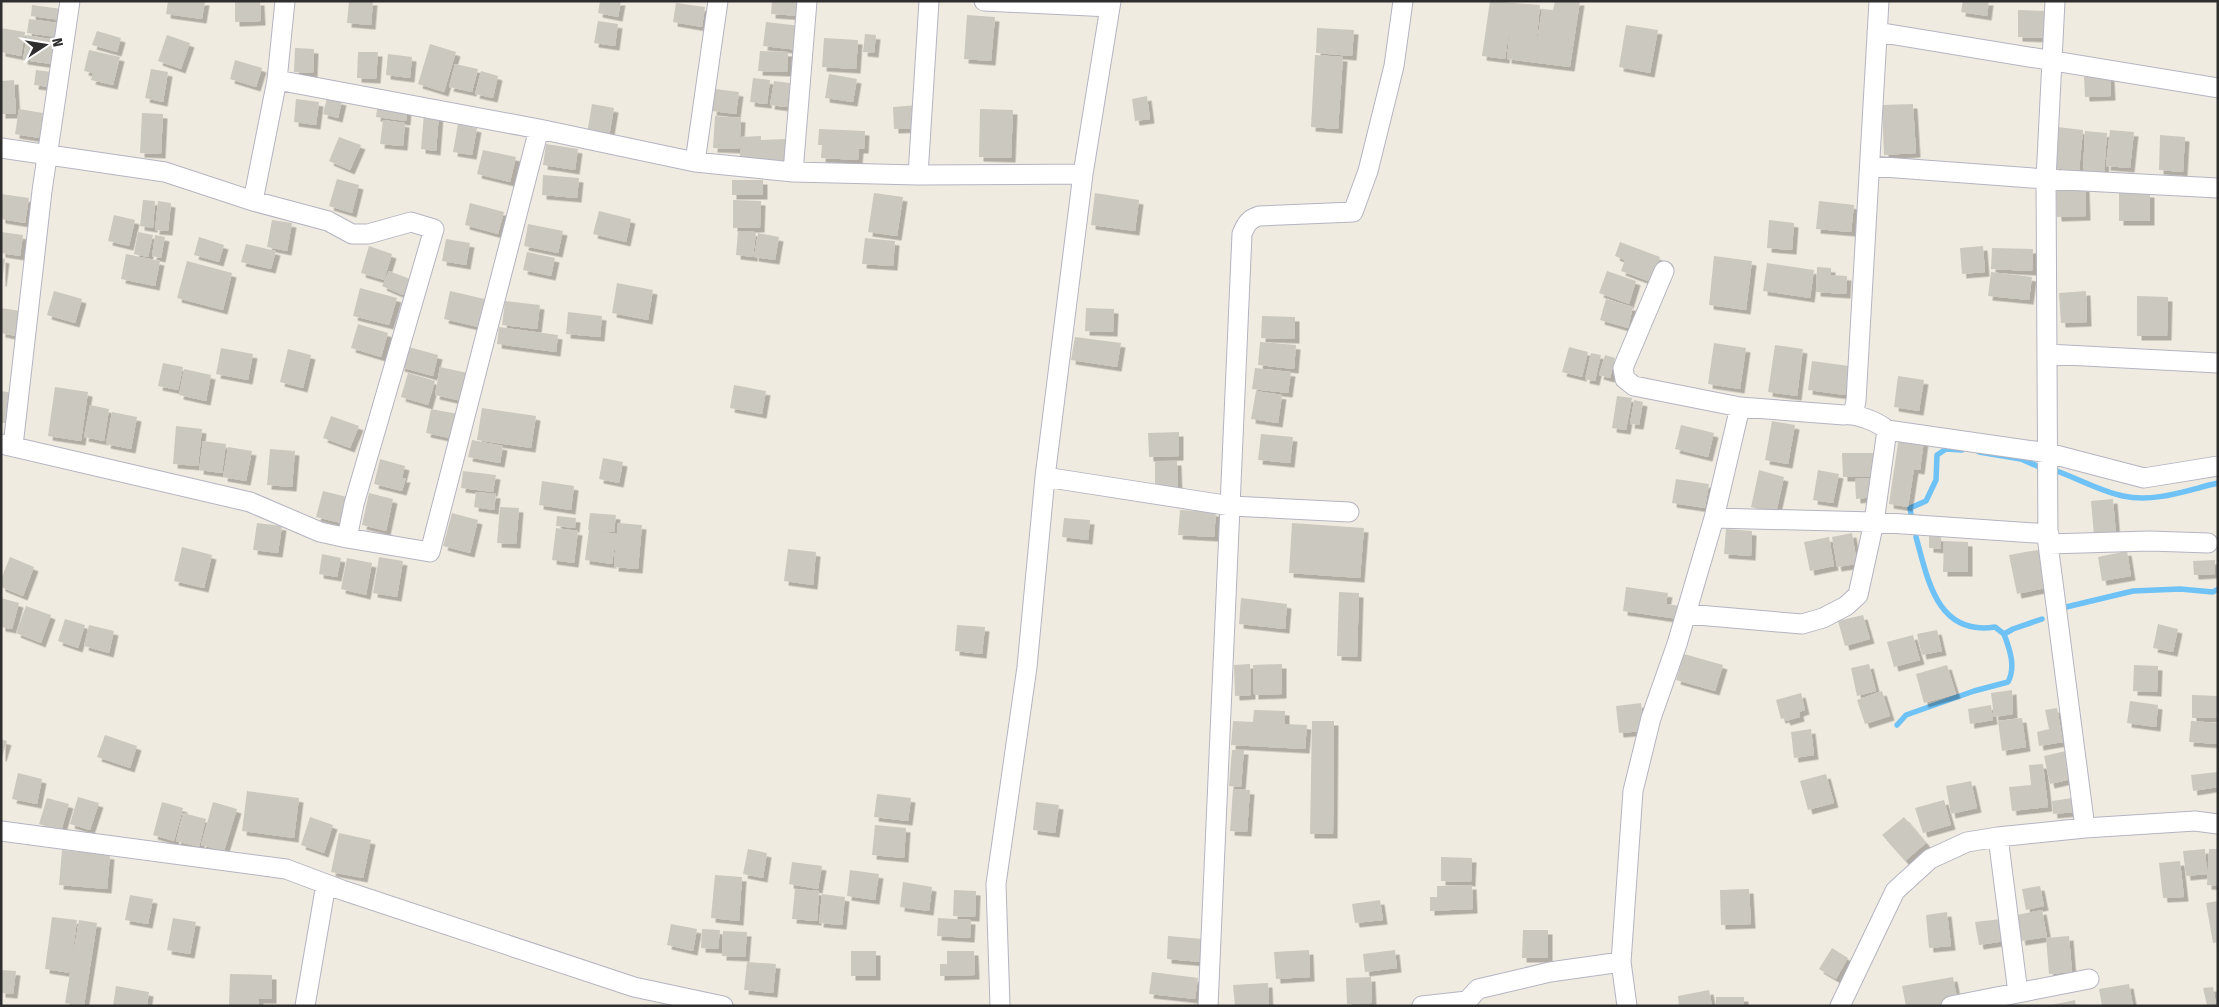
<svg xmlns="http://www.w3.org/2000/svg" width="2219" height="1007" font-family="'Fira Sans Condensed',sans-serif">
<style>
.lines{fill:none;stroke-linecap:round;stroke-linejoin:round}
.stream{stroke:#6ec2f6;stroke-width:5.5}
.building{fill:#cbc8bf;filter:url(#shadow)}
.minor-casing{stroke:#b4b4c2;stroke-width:21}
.minor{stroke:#fff;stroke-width:19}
</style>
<defs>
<filter id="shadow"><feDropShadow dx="4.5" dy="4.5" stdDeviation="0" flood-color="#0004"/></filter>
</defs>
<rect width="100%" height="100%" fill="#f0ebe0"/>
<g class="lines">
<path class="stream" d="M1979 452 2021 459 2037 466
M2054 470C2077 478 2099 491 2123 496 2155 503 2187 490 2218 483
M1912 520 1910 508 1926 501 1936 480 1937 455 1946 449 1962 450
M1916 537C1928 580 1937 636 1995 627L2004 634
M2062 608 2133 591 2180 589 2213 592 2218 589
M1897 725 1906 715 1974 691 2008 682C2016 667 2010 650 2004 634L2013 629 2042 619"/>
</g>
<path class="building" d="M168 1H205L202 19 166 14Z
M235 1H260L261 21 235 22Z
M349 1H373L371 25 347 23Z
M600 1H621L618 17 598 13Z
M772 1H801V16L771 14Z
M1490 1 1540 5 1535 56 1542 9 1553 10 1555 1H1580L1570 67 1507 59 1511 18 1505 59 1482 56Z
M1963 1H1989L1987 16 1961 12Z
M676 3 705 7 702 27 673 22Z
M32 5 62 9 61 20 31 16Z
M2018 10 2046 11 2045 38 2018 37Z
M967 15 995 17 991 61 964 59Z
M29 19 58 23 56 37 27 33Z
M598 21 618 24 615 46 594 43Z
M766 22 801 26 798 50 763 46Z
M1626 25 1658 30 1650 73 1619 67Z
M1 28 25 32 21 56 1 52Z
M1317 28 1354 30 1352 56 1316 53Z
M97 31 121 38 117 52 92 45Z
M865 34 876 35 874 53 863 52Z
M27 35 55 40 51 64 23 60Z
M167 35 190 43 181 69 158 61Z
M824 38 858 40 856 69 822 67Z
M430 44 456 52 444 92 418 84Z
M295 48 314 49 313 73 294 72Z
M89 50 120 57 113 85 91 80 93 73 84 71Z
M760 51 788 52 787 72 758 71Z
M358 52H378L376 79 357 78Z
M388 54 412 57 410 78 386 75Z
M1315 55 1343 57 1338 129 1311 127Z
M235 60 262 68 256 87 230 79Z
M455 64 478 69 472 92 449 87Z
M151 69 168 72 163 102 145 98Z
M36 70 52 72 50 87 34 85Z
M481 71 498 76 493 98 475 94Z
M829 74 857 79 853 102 825 98Z
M2110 76 2111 96 2085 97 2084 77Z
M753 78 770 80 767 104 750 102Z
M14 80 16 114H1V81Z
M774 81 790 83 787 107 770 105Z
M715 89 739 92 736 114 712 111Z
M1147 96 1150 119 1135 121 1132 99Z
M327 98 342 101 338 118 323 114Z
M296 99 319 102 316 125 294 122Z
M378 104 407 108 406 121 376 117Z
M592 104 614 108 609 137 587 133Z
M1913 104 1916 153 1884 155 1882 105Z
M918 105 920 128 894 129 893 107Z
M19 109 43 113 39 138 15 134Z
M980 109 1013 110 1011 158 979 157Z
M142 113 163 114 161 154 140 153Z
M424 113 439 114 436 151 421 149Z
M715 116 741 118 740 137 761 136V140L785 139 786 162 740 163V140L739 149 713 148Z
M383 120 405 123 403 146 380 144Z
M458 124 477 128 472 155 453 152Z
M2057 127 2083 130 2079 171 2053 168Z
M819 129 865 131 864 149H859L858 160 821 158 822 145H818Z
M2110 130 2134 132 2130 168 2106 166Z
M2085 131 2107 133 2104 173 2083 172Z
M2160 135 2185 137 2183 172 2159 170Z
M339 137 361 145 350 170 329 161Z
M546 144 578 149 575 170 543 165Z
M483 150 516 157 510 182 477 174Z
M543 175 579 178 577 198 542 195Z
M337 179 359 185 352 213 329 206Z
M732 180H763V195H732Z
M2085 187 2086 216 2057 217 2056 188Z
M874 193 903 197 897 236 868 232Z
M1095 193 1139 200 1135 231 1091 225Z
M2119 193H2150V221H2119Z
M1 194 29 198 25 223 1 219Z
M143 200 155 201 153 228 140 226Z
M733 200 761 201 760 228H733Z
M158 201 171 203 168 231 155 230Z
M1819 201 1854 205 1851 232 1816 229Z
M470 203 504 212 498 234 465 225Z
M599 211 631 219 626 242 593 234Z
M114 215 135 220 129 246 108 241Z
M272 220 292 223 287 251 267 247Z
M1769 220 1794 223 1792 250 1767 248Z
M528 224 563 231 558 253 524 246Z
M738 231 756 232 753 257 736 255Z
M1 232 23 235 20 256 1 253Z
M138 232 153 235 148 257 134 254Z
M758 233 779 237 775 260 754 257Z
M155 235 165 237 161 258 152 256Z
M199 237 224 245 219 262 194 255Z
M865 238 895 241 893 266 862 264Z
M446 239 470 243 466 265 442 261Z
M1620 242 1660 257 1651 282 1621 271 1625 260 1615 256Z
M246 244 276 251 271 269 241 262Z
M369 246 392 254 384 280 361 273Z
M1983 246 1985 272 1962 274 1960 248Z
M1992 248 2033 249 2032 271 1991 269Z
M527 252 555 258 551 276 523 270Z
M126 254 160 261 155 286 121 279Z
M1714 256 1752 261 1746 310 1709 305Z
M1 258 5 259 2 282H1Z
M187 261 232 273 223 310 177 298Z
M1767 263 1814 270 1810 298 1763 291Z
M1817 267 1831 268V275L1847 276 1846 294 1816 292Z
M389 271 410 279 403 295 382 286Z
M1607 271 1636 281 1629 304 1599 293Z
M1991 272 2032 277 2029 300 1988 296Z
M617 283 653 290 648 320 612 313Z
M360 288 397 298 389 325 353 316Z
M54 291 82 299 75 323 47 315Z
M450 291 489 300 483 328 444 319Z
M2086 291 2087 322 2061 323 2059 293Z
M2137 296 2168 297 2167 336H2137Z
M1606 299 1633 307 1628 328 1600 320Z
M505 301 540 305 537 329 502 325Z
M1 308 20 311 16 336 1 333Z
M1086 308 1114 309 1113 332 1085 331Z
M568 312 602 316 600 337 566 334Z
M1262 316 1295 317V339L1261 338Z
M358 324 388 333 381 357 351 348Z
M499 327 558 335 556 352 497 344Z
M1075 337 1121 343 1117 367 1071 360Z
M1260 342 1296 345 1294 369 1258 365Z
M1714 343 1746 348 1740 389 1708 384Z
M1775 345 1803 349 1797 396 1768 392Z
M405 346 438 355 433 376 400 367Z
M1569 347 1588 352 1582 377 1562 372Z
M221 348 253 354 248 380 216 374Z
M288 349 311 355 303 388 280 382Z
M1591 353 1601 355 1595 381 1585 379Z
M1605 355 1615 358 1610 378 1599 375Z
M1812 361 1849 366 1845 395 1808 390Z
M163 363 183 367 178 390 158 386Z
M440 367 472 374 466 402 435 395Z
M1255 368 1291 372 1288 393 1252 389Z
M184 369 211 375 206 401 179 395Z
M408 373 435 381 428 405 401 397Z
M1898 376 1924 380 1919 411 1894 407Z
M734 385 766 391 762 414 730 408Z
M55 387 88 392 81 441 48 436Z
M1 391 13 393 8 423H1Z
M1256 391 1282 395 1278 423 1251 419Z
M1617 396 1632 398 1626 430 1612 428Z
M1634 400 1643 402 1639 425 1630 424Z
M90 405 109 409 104 441 84 437Z
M482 408 536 416 531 448 477 440Z
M431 409 458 414 454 439 426 433Z
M112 412 137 417 131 449 106 444Z
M331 416 359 426 350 448 323 438Z
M1772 421 1795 425 1788 464 1765 460Z
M1681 425 1714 433 1708 457 1675 449Z
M176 426 202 429 198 466 173 464Z
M1179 432V456L1149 457 1148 433Z
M1261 434 1293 437 1290 463 1258 460Z
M1899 436 1924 440 1920 470 1914 469 1908 507 1889 504Z
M472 440 503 446 500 463 468 457Z
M203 441 226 444 222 473 199 470Z
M228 447 252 451 246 481 223 477Z
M270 449 295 451 292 487 267 485Z
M1842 453H1876L1877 477H1843Z
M603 458 623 462 619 483 599 479Z
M380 459 405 466 402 478H406L402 491 374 484Z
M1155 461H1177L1178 489 1155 490Z
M1759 470 1784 477 1776 513 1751 507Z
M1818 470 1839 474 1833 503 1813 500Z
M463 471 496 475 493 492 461 488Z
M1872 478 1873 497 1856 499 1855 479Z
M1676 479 1709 484 1705 508 1672 503Z
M542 481 574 486 571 510 539 505Z
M323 491 347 497 341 523 316 517Z
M476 492 496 494 494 510 474 507Z
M369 493 393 499 386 531 362 525Z
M2113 499 2116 534 2094 536 2091 501Z
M500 507 519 508 516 544 497 543Z
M1180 510 1216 512 1214 537 1178 535Z
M452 513 478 520 470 553 443 546Z
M590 513 616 515 614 532 588 530Z
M557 516 576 518 575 528 556 526Z
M1064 518 1090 520 1088 540 1062 537Z
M257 523 282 526 278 553 253 550Z
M618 523 642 525 638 569 614 567 616 537 612 564 585 560 589 530 617 534Z
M1292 523 1364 528 1360 578 1289 573Z
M556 528 578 531 574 563 552 560Z
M1726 529 1752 531 1751 556 1724 554Z
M1852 533 1857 564 1837 567 1832 537Z
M1929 536 1941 537V549L1929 548Z
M1829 537 1834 566 1810 571 1804 542Z
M1944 541 1968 542V572H1943Z
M182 547 212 555 204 588 174 581Z
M788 549 816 552 813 585 784 581Z
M2043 549 2050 587 2017 594 2009 555Z
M2127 551 2131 576 2102 581 2098 557Z
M322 554 341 558 337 577 319 574Z
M10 557 34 567 23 596 1 587V579Z
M379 557 403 561 397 597 373 593Z
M347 558 372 563 366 595 341 589Z
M2215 560V574L2194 575 2193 561Z
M1626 587 1668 593 1666 604 1680 606 1678 619 1623 611Z
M1339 592 1359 593 1357 657 1337 656Z
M1 598 19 603 12 629 1 627Z
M1241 598 1287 604 1285 629 1239 624Z
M26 606 51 615 41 643 16 633Z
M1863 615 1870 639 1845 646 1838 621Z
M65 619 85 625 78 648 58 641Z
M2158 624 2178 629 2173 652 2153 648Z
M89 625 114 631 109 653 84 646Z
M957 625 985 627 982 654 955 651Z
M1937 630 1942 651 1922 655 1917 634Z
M1913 635 1920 660 1894 667 1887 642Z
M1684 654 1723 665 1715 691 1676 680Z
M1250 664 1251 695 1235 696 1234 665Z
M1282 664V694L1254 695 1253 665Z
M1869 664 1876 691 1857 696 1851 668Z
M1947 665 1956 694 1924 703 1916 674Z
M2134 665 2158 666 2157 692 2133 691Z
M2012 690 2013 714 1994 717 1991 693Z
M1882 691 1890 716 1865 724 1857 700Z
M1801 693 1805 710 1799 712 1800 717 1786 721 1785 718 1781 719 1776 700Z
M2192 695 2218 696V718H2192Z
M2130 701 2158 705 2156 727 2127 723Z
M1641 703 1644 731 1619 733 1616 706Z
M1991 705 1993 720 1970 724 1968 709Z
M2057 708 2063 742 2039 746 2037 732 2049 729 2045 710Z
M1254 710 1285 711V724L1307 725 1305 749 1231 745 1233 721 1253 722Z
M2022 718 2026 747 2002 751 1998 721Z
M1312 721H1334L1333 834H1310Z
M2191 721 2218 723V744L2189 742Z
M1811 729 1814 755 1794 758 1791 732Z
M105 735 137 746 130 768 97 757Z
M1 739 7 741 2 757H1Z
M1232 750H1244L1241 787 1229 786Z
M2070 750 2076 778 2050 784 2044 756Z
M2043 764 2048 807 2012 811 2009 787 2031 785 2029 765Z
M2217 772 2218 787 2193 791 2191 775Z
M18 773 42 779 37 804 12 799Z
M1826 774 1834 803 1808 810 1800 781Z
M1971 781 1977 808 1951 814 1946 786Z
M1233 789 1250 790 1247 832 1230 831Z
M247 791 299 798 294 838 242 831Z
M877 794 911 798 908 821 874 817Z
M78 797 99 803 90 830 70 824Z
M47 798 69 804 61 831 39 824Z
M2072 798 2074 812 2053 814 2052 801Z
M1944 800 1951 825 1923 833 1915 808Z
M162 802 183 808 174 841 153 835Z
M213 802 237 809 224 851 201 845Z
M1036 802 1059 805 1055 833 1033 830Z
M183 813 206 819 199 847 176 841Z
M310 817 333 825 324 853 301 845Z
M1904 817 1926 843 1905 861 1882 835Z
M875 825 906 828 904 858 872 855Z
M339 833 371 840 363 878 331 872Z
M748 849 767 853 763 878 743 874Z
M2205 849 2207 874 2186 876 2183 851Z
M2209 849H2218V886L2207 885Z
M62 850 110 855 107 889 59 885Z
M1441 857 1472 858 1471 882 1441 881Z
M2180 861 2184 897 2163 898 2159 863Z
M792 862 822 866 818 889 789 884Z
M850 870 879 874 875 900 847 896Z
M715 875 742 877 739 921 711 918Z
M903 882 932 887 929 911 900 907Z
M1472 885 1473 909 1430 911V897H1437V886Z
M2040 886 2044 906 2026 910 2022 889Z
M795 889 819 891 817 921 792 919Z
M1749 889 1751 924 1721 925 1720 890Z
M954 890 976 891 975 917 953 916Z
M822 894 845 897 842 925 819 923Z
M130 895 153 899 148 924 125 920Z
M1380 900 1383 920 1355 923 1352 904Z
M2218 901V942L2213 943 2206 903Z
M2042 910 2047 937 2021 941 2017 915Z
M1947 912 1951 946 1929 948 1926 915Z
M52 917 77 920 70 973 45 969Z
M173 918 196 922 190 954 167 950Z
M938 918 971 920 970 938 937 936Z
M2001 919 2005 941 1979 945 1975 922Z
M79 920 97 923 84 1006 65 1003Z
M671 924 697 929 693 951 667 945Z
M702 929 720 930 718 949 701 948Z
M1523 930H1548V958H1522Z
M723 931 747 932 745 957 722 956Z
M1168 936 1203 939 1201 962 1167 959Z
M2069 936 2072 972 2049 974 2046 938Z
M1832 948 1848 958 1836 979 1819 969Z
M1309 950 1310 977 1276 979 1274 952Z
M1395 950 1397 968 1365 972 1363 954Z
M851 951H876V976H851Z
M947 951H974L975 975 940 976V964H947Z
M747 962 776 964 773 993 744 990Z
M1 970 16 971 13 994 1 993Z
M1152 972 1198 978 1195 999 1149 994Z
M230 974 272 975V999H259L258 1006H229Z
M1371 977 1372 1003 1347 1004 1346 978Z
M1953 977 1958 1003 1943 1006H1906L1902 986Z
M1268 983 1269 1006H1235L1233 985Z
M2129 984 2133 1006H2102L2099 989Z
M116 986 149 992 147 1006H113Z
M2213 987 2216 1004 2207 1005 2203 988Z
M1709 990 1712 1006H1679L1678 996Z
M1716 997H1744V1006H1716Z
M2075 1000 2076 1006H2051V1005Z"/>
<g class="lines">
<g class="minor-casing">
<path id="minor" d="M984 1 1110 7
M2055 1 2046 179 2218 188
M1877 32 2218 88
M277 80 539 129 695 162 793 172 918 175 1083 174
M1 148 165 172 253 201 328 221 352 234H368L411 222 434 229 354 504 347 538
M695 162 718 1
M1870 166 2046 179 2048 544 2085 828
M793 172 807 1
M918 175 929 1
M253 201 277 80 285 1
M1664 271 1623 368 1625 379 1634 386 1740 407 1844 415C1856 413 1878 422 1887 430L1874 522 1714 518
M2047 354 2218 363
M1853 414 1856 401 1879 1
M1887 430 2048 453 2144 478 2218 466
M1 444 250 502 320 532 347 538 430 552 539 129
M13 446 42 191 70 1
M1045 477 1231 506 1349 512
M2048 544 2150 541 2208 543
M1686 614 1802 624 1823 618 1846 606 1858 595 1874 522 2049 534
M1 831 286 869 342 890 634 987 723 1006
M1998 837 2018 993
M305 1006 326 884
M1000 1006 996 884 1027 667 1045 477 1083 174 1111 1
M1208 1006 1242 234C1246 224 1249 219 1259 216L1353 212 1368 171 1394 66 1403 1
M1422 1006 1467 1001 1478 989 1550 972 1621 962
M1627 1006 1621 962 1633 791 1651 718 1677 644 1714 518 1740 407
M1840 1006 1895 891 1930 859 1967 842 1998 837 2085 828 2195 821 2218 824
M1951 1006 2089 979"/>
</g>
<use href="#minor" class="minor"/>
</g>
<rect width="2219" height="1007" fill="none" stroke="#2e2e2e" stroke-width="5"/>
<g transform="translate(45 45) rotate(78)" stroke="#ffffff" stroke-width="4" paint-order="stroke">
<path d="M0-4L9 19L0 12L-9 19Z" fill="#2e2e2e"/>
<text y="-8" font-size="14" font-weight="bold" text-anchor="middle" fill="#2e2e2e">N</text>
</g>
</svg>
